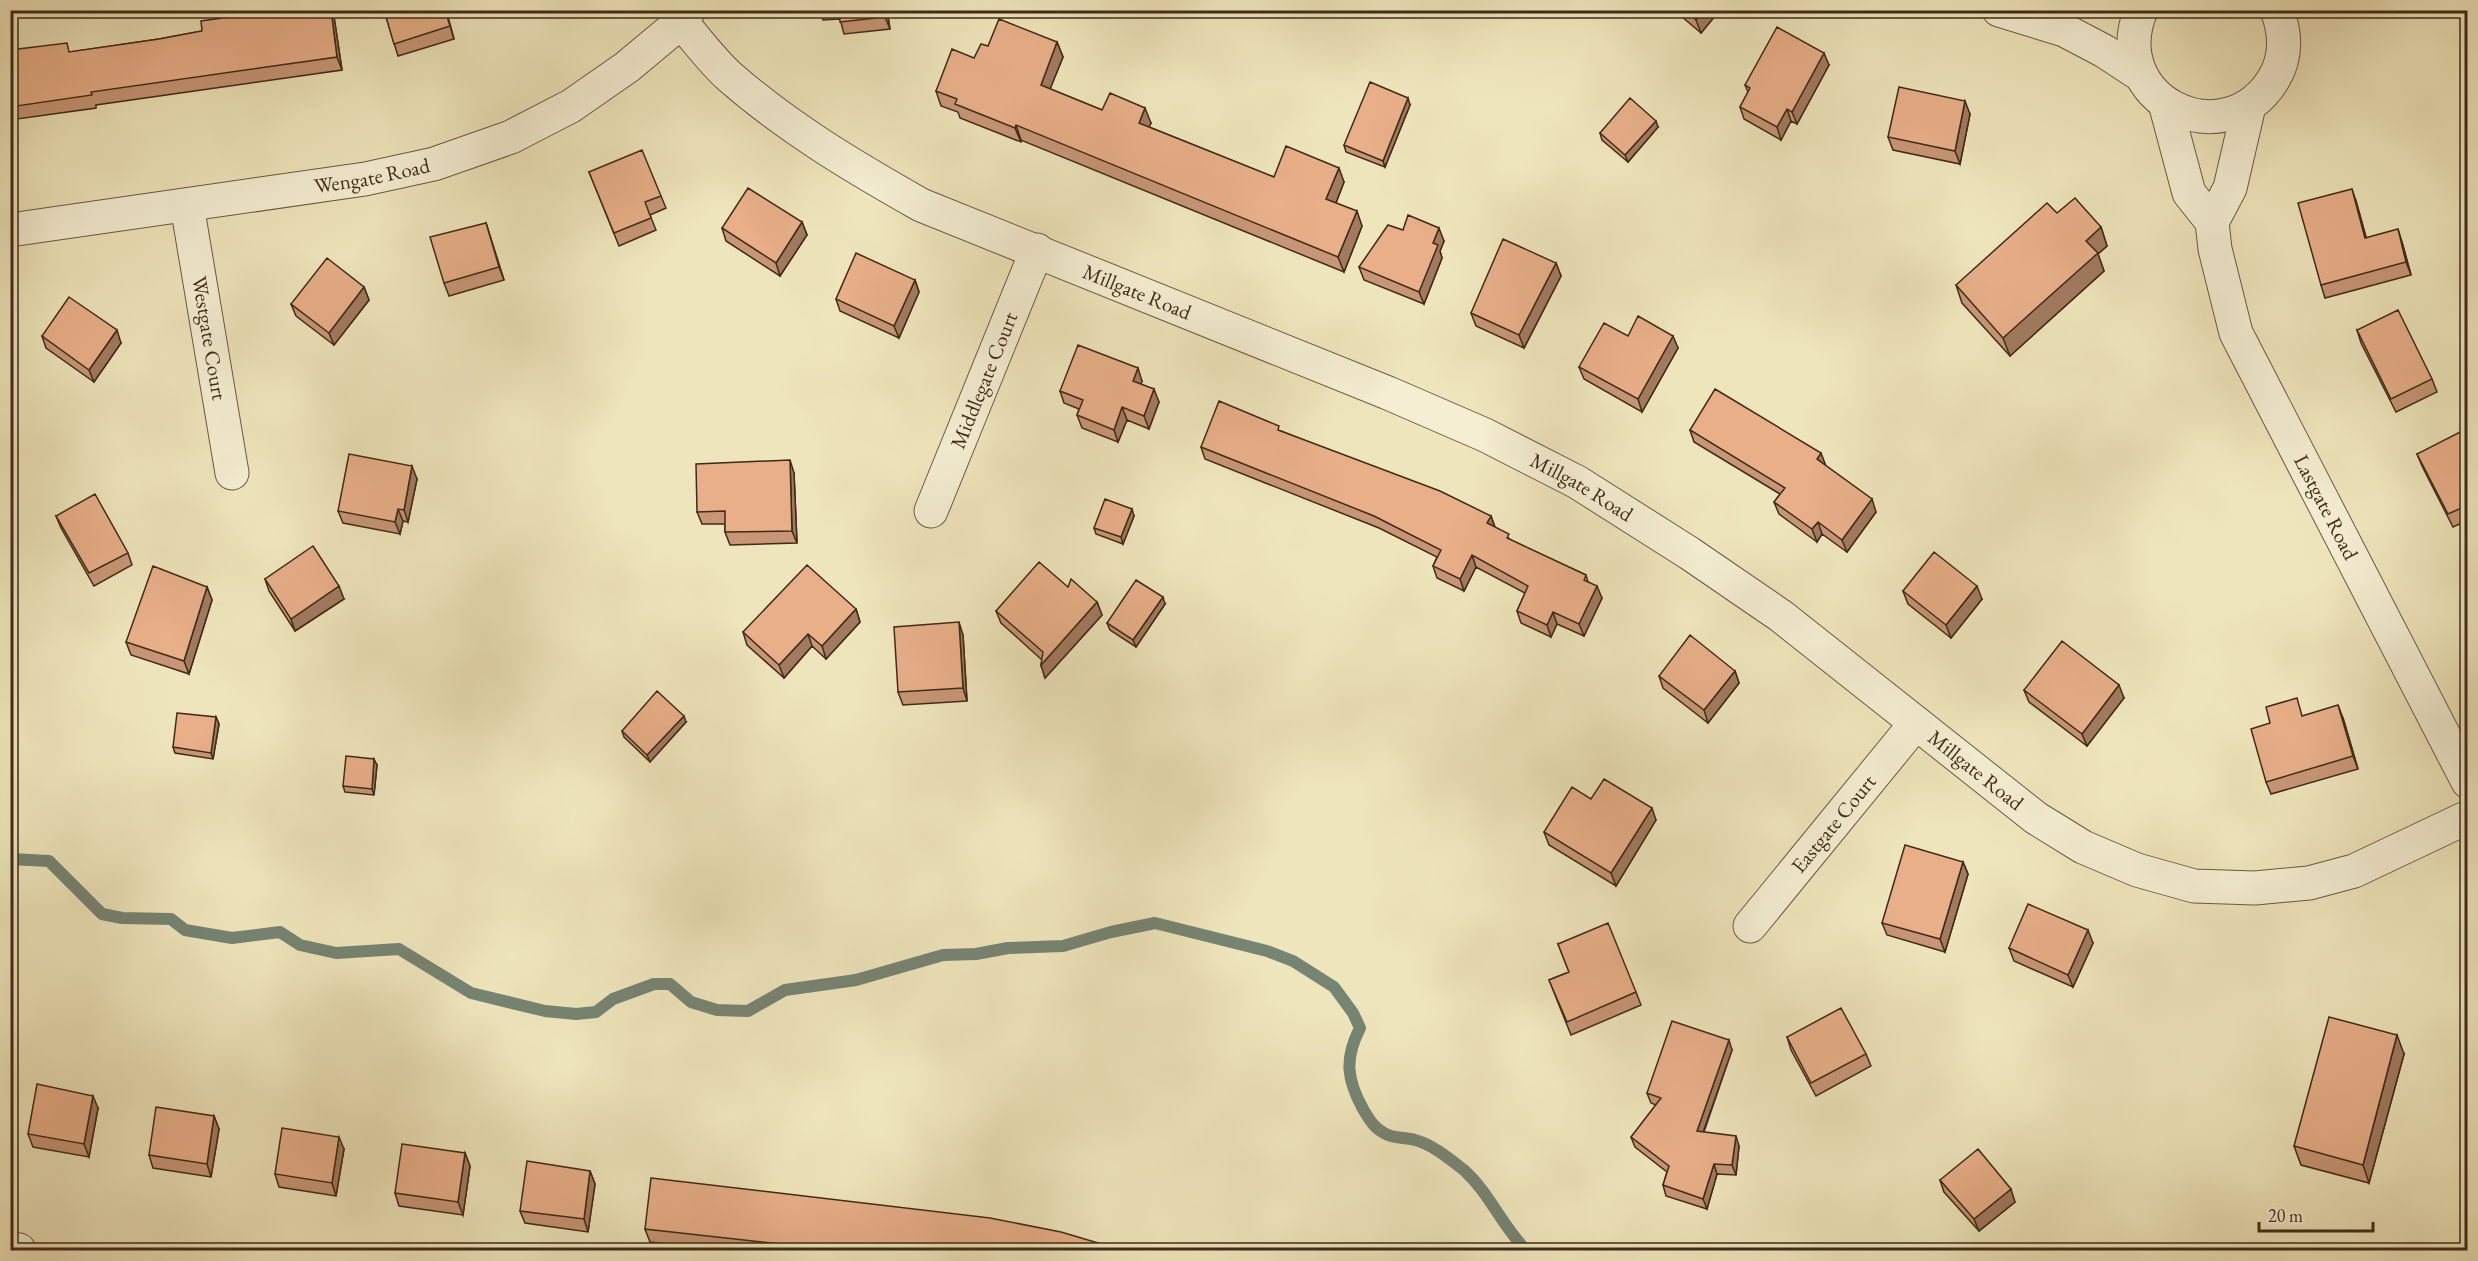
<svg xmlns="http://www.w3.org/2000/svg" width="2478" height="1261" font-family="'EB Garamond',serif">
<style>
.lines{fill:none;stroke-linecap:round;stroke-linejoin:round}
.stream{stroke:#768473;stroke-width:12}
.minor-casing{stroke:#6b5a40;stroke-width:35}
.minor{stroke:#f5eed3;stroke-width:33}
.wall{fill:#c89676;stroke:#3f2b17;stroke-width:1.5}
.shaded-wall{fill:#a27a60;stroke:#3f2b17;stroke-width:1.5}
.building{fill:#e8af89;stroke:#3f2b17;stroke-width:1.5}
.labels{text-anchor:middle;stroke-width:6;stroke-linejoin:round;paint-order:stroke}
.street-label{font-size:21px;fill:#3f2b17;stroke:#f5eed3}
</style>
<rect width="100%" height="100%" fill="#efe5bc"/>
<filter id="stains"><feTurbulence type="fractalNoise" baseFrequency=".00333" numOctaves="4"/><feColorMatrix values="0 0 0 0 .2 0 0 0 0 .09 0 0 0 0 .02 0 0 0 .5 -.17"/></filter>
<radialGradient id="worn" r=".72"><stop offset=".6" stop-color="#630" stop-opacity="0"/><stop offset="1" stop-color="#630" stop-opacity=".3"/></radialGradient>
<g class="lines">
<path class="stream" d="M10 859 49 861 102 914 122 918 171 919 185 930 232 938 280 932 300 945 336 953 399 949 471 993 545 1011 576 1014 596 1012 613 999 654 984H670L691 1002 717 1010 748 1011 785 990 856 980 943 955 976 954 1008 948 1063 946 1111 932 1155 923 1267 951 1293 961 1334 987 1353 1013 1360 1028C1344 1059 1347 1080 1363 1109 1369 1119 1374 1128 1384 1133 1393 1139 1405 1137 1415 1140 1432 1144 1451 1160 1465 1171 1490 1194 1502 1226 1526 1250"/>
<g class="minor-casing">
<g id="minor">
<path d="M1999 10 2064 30 2104 51 2139 74"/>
<path d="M2141 10C2104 100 2224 158 2273 80 2287 58 2286 34 2277 10"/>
<path id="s1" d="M681 22C697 40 712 61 730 77 788 128 854 167 921 205L1388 393 1485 435 1577 482 1689 553 1781 616 2036 818 2083 847 2137 870 2194 886 2255 888 2309 883 2354 871 2468 817"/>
<path id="s2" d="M2165 103 2189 193 2212 222 2215 249 2236 333 2468 782"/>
<path id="s3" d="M187 205 232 473"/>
<path d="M2212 222 2230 188 2249 106"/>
<path id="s4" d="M10 230 365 179 434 164 511 137 571 106 627 67 681 22 689 10"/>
<path id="s5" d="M931 511 1037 250"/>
<path id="s6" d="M1750 926 1916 723"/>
<path d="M10 1249 19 1250"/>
</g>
</g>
<use href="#minor" class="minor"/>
</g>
<path class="wall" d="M258 10H333L342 70 96 105V108L10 120V50L71 52 159 39 202 31 259 13Z
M384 10H446L454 39 398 56Z
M819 10H887L890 29 844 34 840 19 823 20Z
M1674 10H1720L1701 33Z
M1057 42 1063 57 1050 89 1102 110 1151 123 1149 127 1274 177 1344 182 1336 203 1362 226 1344 272 1021 140V142L960 118 958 112 941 106 936 91 988 46Z
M1829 65 1797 124 1791 121 1781 140 1744 119 1740 107 1748 92 1745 85Z
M1410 105 1385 167 1346 152 1344 145Z
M1970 114 1960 164 1893 150 1888 137Z
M1658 127 1628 162 1602 140 1600 133Z
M589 172 661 196 666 208 650 215 656 230 619 246Z
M2356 201 2366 238 2402 242 2411 275 2325 298 2321 285Z
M802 222 807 235 780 276 726 241 722 228Z
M486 223 504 280 449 296 444 283Z
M2101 227 2107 246 2098 254 2104 271 2010 356 1962 303 1956 285Z
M1403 230 1444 241 1440 251 1442 258 1424 304 1364 280 1359 267Z
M1556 263 1561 276 1524 348 1476 326 1471 313Z
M915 280 919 292 899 338 840 311 836 299Z
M364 287 369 300 334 345 296 316 291 304Z
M2357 330 2432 379 2437 392 2396 412 2361 343Z
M42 336 121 343 94 382 46 348Z
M1628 336 1678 348 1642 412 1584 379 1579 367Z
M1142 381 1141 384 1159 402 1149 429 1127 420 1118 442 1082 428 1077 415 1079 409 1064 403 1060 391Z
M1690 430 1825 466 1876 512 1847 552 1822 534 1817 542 1779 514 1774 502 1780 494 1694 442Z
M1281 431 1491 516 1495 527 1511 540 1586 575 1588 582 1602 598 1584 636 1557 624 1551 637 1521 623 1517 611 1525 593 1476 567 1464 591 1437 578 1433 566 1437 557 1379 528 1205 459 1201 447Z
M2468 438V520L2453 527 2422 466 2417 454Z
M794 473 797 543 730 545 725 532V524H702L697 512Z
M417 479 408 522 403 521 400 534 343 523 338 511Z
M56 516 128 553 132 565 94 586 61 528Z
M1134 516 1123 544 1096 534 1094 528Z
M265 579 344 599 295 631 269 591Z
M207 587 212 600 189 674 131 655 126 642Z
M1068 587 1097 602 1102 615 1045 678 1041 665 1042 660 1001 623 996 611Z
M1903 591 1982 599 1951 638 1908 604Z
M1165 604 1136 647 1110 630 1107 623Z
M856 609 860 622 826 659 812 646 784 678 747 645 743 632Z
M963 635 967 701 903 705 898 692Z
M1735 671 1739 683 1708 723 1663 688 1659 676Z
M2024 690 2124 698 2087 746 2029 702Z
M2303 716 2343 718 2358 769 2271 794 2266 782Z
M216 717 219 724 213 759 175 753 173 747Z
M686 722 650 762 624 737 622 731Z
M377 765 374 795 345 792 343 786Z
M1591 799 1656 820 1616 886 1549 845 1544 832Z
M1963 862 1968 874 1945 952 1887 935 1882 923Z
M2093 943 2073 987 2014 961 2009 948Z
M1558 944 1636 992 1641 1005 1571 1035 1549 980 1569 972Z
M1787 1037 1866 1054 1871 1066 1816 1096 1791 1050Z
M1732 1050 1704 1132 1739 1146 1736 1175 1717 1174 1707 1209 1666 1196 1663 1185 1667 1172 1635 1147 1631 1137 1656 1105 1651 1103 1647 1093Z
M2404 1054 2369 1183 2301 1165 2294 1146Z
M98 1108 89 1157 33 1147 28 1134Z
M214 1116 219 1129 211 1177 153 1168 149 1155Z
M344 1149 336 1196 279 1187 275 1174Z
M465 1153 470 1166 463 1215 399 1206 395 1193Z
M590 1171 595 1184 588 1232 525 1223 520 1211Z
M1940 1180 2015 1202 1979 1231 1944 1192Z
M645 1229 1125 1251H731L650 1242Z"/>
<path class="shaded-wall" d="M331 10H333L342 70 337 57Z
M445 10H446L454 39 450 26Z
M884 10H887L890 29 885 17Z
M1704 10H1720L1701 33 1696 20Z
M1057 42 1063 57 1046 99 1041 85Z
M1824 53 1829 65 1797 124 1792 112Z
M1408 98 1410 105 1385 167 1383 161Z
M1965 101 1970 114 1960 164 1955 151Z
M1145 108 1151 123 1144 138 1139 123Z
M1787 109 1791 121 1781 140 1777 127Z
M1656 121 1658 127 1628 162 1625 155Z
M1016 125 1021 140V142L1015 128Z
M1339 168 1344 182 1332 213 1326 199Z
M2352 189 2356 201 2370 251 2365 238Z
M1357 211 1362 226 1344 272 1338 257Z
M802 222 807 235 780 276 776 263Z
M486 223 490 236 504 280 499 267Z
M2101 227 2107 246 2098 254 2104 271 2010 356 2003 338 2086 241Z
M1439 228 1444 241 1440 251 1442 258 1424 304 1419 292 1433 243Z
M2398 229 2402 242 2411 275 2406 262Z
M1556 263 1561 276 1524 348 1519 335Z
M915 280 919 292 899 338 894 326Z
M364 287 369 300 334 345 329 333Z
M117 330 121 343 94 382 89 370Z
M1673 336 1678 348 1642 412 1638 399Z
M1138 368 1142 381 1138 393 1133 381Z
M1154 389 1159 402 1149 429 1144 416Z
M1122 407 1127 420 1118 442 1114 430Z
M1821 453 1826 466 1817 459Z
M790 460 794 473 797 543 792 531Z
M412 466 417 479 408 522 404 510Z
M1872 499 1876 512 1847 552 1842 540Z
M398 509 403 521 400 534 395 522Z
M1132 509 1134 516 1123 544 1121 537Z
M1491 516 1495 528 1487 523Z
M1818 522 1822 534 1817 542 1812 529Z
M1472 555 1476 567 1464 591 1460 579Z
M339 586 344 599 295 631 291 619Z
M1597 586 1602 598 1584 636 1579 624Z
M1977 586 1982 599 1951 638 1946 625Z
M207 587 212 600 189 674 184 661Z
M1163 597 1165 604 1136 647 1133 640Z
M1097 602 1102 615 1045 678 1041 665Z
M856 609 860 622 826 659 822 646Z
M1553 612 1557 624 1551 637 1547 625Z
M959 622 963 635 967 701 963 688Z
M808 634 812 646 784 678 779 665Z
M1735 671 1739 683 1708 723 1704 710Z
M2119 685 2124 698 2087 746 2082 734Z
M2338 705 2343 718 2358 769 2353 756Z
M684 716 686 722 650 762 647 755Z
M216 717 219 724 213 759 211 753Z
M374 759 377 765 374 795 372 789Z
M1652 808 1656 820 1616 886 1611 873Z
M1963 862 1968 874 1945 952 1940 939Z
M2088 930 2093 943 2073 987 2068 975Z
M2397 1035 2404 1054 2369 1183 2363 1165Z
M1729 1040 1732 1050 1700 1141 1697 1131Z
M93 1096 98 1108 89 1157 84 1144Z
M214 1116 219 1129 211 1177 207 1164Z
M1736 1136 1739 1146 1736 1175 1732 1165Z
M339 1137 344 1149 336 1196 332 1183Z
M465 1153 470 1166 463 1215 458 1202Z
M1714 1164 1717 1174 1707 1209 1703 1199Z
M590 1171 595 1184 588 1232 584 1219Z
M2011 1189 2015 1202 1979 1231 1974 1219Z"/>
<path class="building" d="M258 10H331L337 57 91 92 92 95 10 107V50L67 43 69 52 159 39 202 31 201 21 259 13Z
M384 10H445L450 26 394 44Z
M839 10H884L885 17 840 22Z
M1685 10H1704L1696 20Z
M999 19 1057 42 1041 85 1102 110 1110 93 1145 108 1139 123 1274 177 1286 146 1339 168 1326 199 1357 211 1338 257 1016 125 1015 128 955 104 957 99 936 91 952 49 974 58 981 44 988 46Z
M1777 27 1824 53 1792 112 1787 109 1777 127 1740 107 1750 88 1745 85Z
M1370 82 1408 98 1383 161 1344 145Z
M1899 87 1965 101 1955 151 1888 137Z
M1630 98 1656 121 1625 155 1600 133Z
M642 150 661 196 645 202 651 218 614 233 589 172Z
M748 188 802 222 776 263 722 228Z
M2352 189 2365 238 2398 229 2406 262 2321 285 2298 203Z
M2075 198 2101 227 2086 241 2098 253 2003 338 1956 285 2047 203 2057 213Z
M1408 215 1439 228 1433 243 1438 245 1419 292 1359 267 1388 225 1403 230Z
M486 223 499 267 444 283 430 237Z
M1503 239 1556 263 1519 335 1471 313Z
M856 253 915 280 894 326 836 299Z
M327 258 364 287 329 333 291 304Z
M69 297 117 330 89 370 42 336Z
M2398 310 2432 379 2391 399 2357 330Z
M1638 316 1673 336 1638 399 1579 367 1604 323 1628 336Z
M1078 345 1138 368 1133 381 1154 389 1144 416 1122 407 1114 430 1077 415 1083 400 1060 391Z
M1715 389 1821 453 1817 459 1872 499 1842 540 1818 522 1812 529 1774 502 1785 488 1690 430Z
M1219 401 1279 426 1278 430 1440 491 1491 516 1487 523 1509 534 1507 538 1586 575 1584 580 1597 586 1579 624 1553 612 1547 625 1517 611 1528 586 1472 555 1460 579 1433 566 1441 550 1374 516 1201 447Z
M2464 430 2468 438V505L2448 514 2417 454Z
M349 454 412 466 404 510 398 509 395 522 338 511Z
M790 460 792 531 725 532V511L697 512 696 464Z
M95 494 128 553 89 573 56 516Z
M1105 499 1132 509 1121 537 1094 528Z
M313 546 339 586 291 619 265 579Z
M1934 552 1977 586 1946 625 1903 591Z
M1039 562 1068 587 1071 579 1097 602 1041 665 1043 652 996 611Z
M807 565 856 609 822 646 808 634 779 665 743 632Z
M153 566 207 587 184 661 126 642Z
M1136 580 1163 597 1133 640 1107 623Z
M959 622 963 688 898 692 894 627Z
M1690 635 1735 671 1704 710 1659 676Z
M2062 641 2119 685 2082 734 2024 690Z
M657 691 684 716 647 755 622 731Z
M2297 698 2302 716 2338 705 2353 756 2266 782 2251 729 2270 723 2266 707Z
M177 713 216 717 211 753 173 747Z
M346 756 374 759 372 789 343 786Z
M1604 779 1652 808 1611 873 1544 832 1572 787 1591 799Z
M1905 845 1963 862 1940 939 1882 923Z
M2028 904 2088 930 2068 975 2009 948Z
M1608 923 1636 992 1567 1022 1549 980 1569 972 1558 944Z
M1841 1008 1866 1054 1811 1083 1787 1037Z
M2329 1017 2397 1035 2363 1165 2294 1146Z
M1672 1021 1729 1040 1697 1131 1736 1136 1732 1165 1714 1164 1703 1199 1663 1185 1669 1166 1631 1137 1661 1098 1647 1093Z
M37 1084 93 1096 84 1144 28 1134Z
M156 1107 214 1116 207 1164 149 1155Z
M282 1128 339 1137 332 1183 275 1174Z
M402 1144 465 1153 458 1202 395 1193Z
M1978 1149 2011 1189 1974 1219 1940 1180Z
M527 1161 590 1171 584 1219 520 1211Z
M651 1178 990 1218 1061 1232 1125 1251H842L645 1229Z"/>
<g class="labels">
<g class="street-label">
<text dy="7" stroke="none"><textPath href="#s4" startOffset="366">Wengate Road</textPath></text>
<text dy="7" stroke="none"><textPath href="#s1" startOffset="537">Millgate Road</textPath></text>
<text dy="7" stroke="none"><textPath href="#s3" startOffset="135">Westgate Court</textPath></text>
<text dy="7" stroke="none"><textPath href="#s5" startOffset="141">Middlegate Court</textPath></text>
<text dy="7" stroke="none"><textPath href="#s1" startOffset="1023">Millgate Road</textPath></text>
<text dy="7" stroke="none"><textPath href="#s2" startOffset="440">Lastgate Road</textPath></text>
<text dy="7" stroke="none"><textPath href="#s1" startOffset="1509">Millgate Road</textPath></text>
<text dy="7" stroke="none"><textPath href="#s6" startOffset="132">Eastgate Court</textPath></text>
</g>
</g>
<rect width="2478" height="1261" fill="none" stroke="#efe5bc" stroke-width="36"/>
<rect x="12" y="12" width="2454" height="1237" fill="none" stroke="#3f2b17" stroke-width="3"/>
<rect x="18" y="18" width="2442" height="1225" fill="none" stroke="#3f2b17" stroke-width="1.5"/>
<path d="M2259 1222v9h114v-9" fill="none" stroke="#3f2b17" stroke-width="3"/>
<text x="2268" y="1222" font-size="18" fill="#3f2b17" stroke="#f5eed3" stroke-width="4.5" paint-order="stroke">20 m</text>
<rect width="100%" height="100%" filter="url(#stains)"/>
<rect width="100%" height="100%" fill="url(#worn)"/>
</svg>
